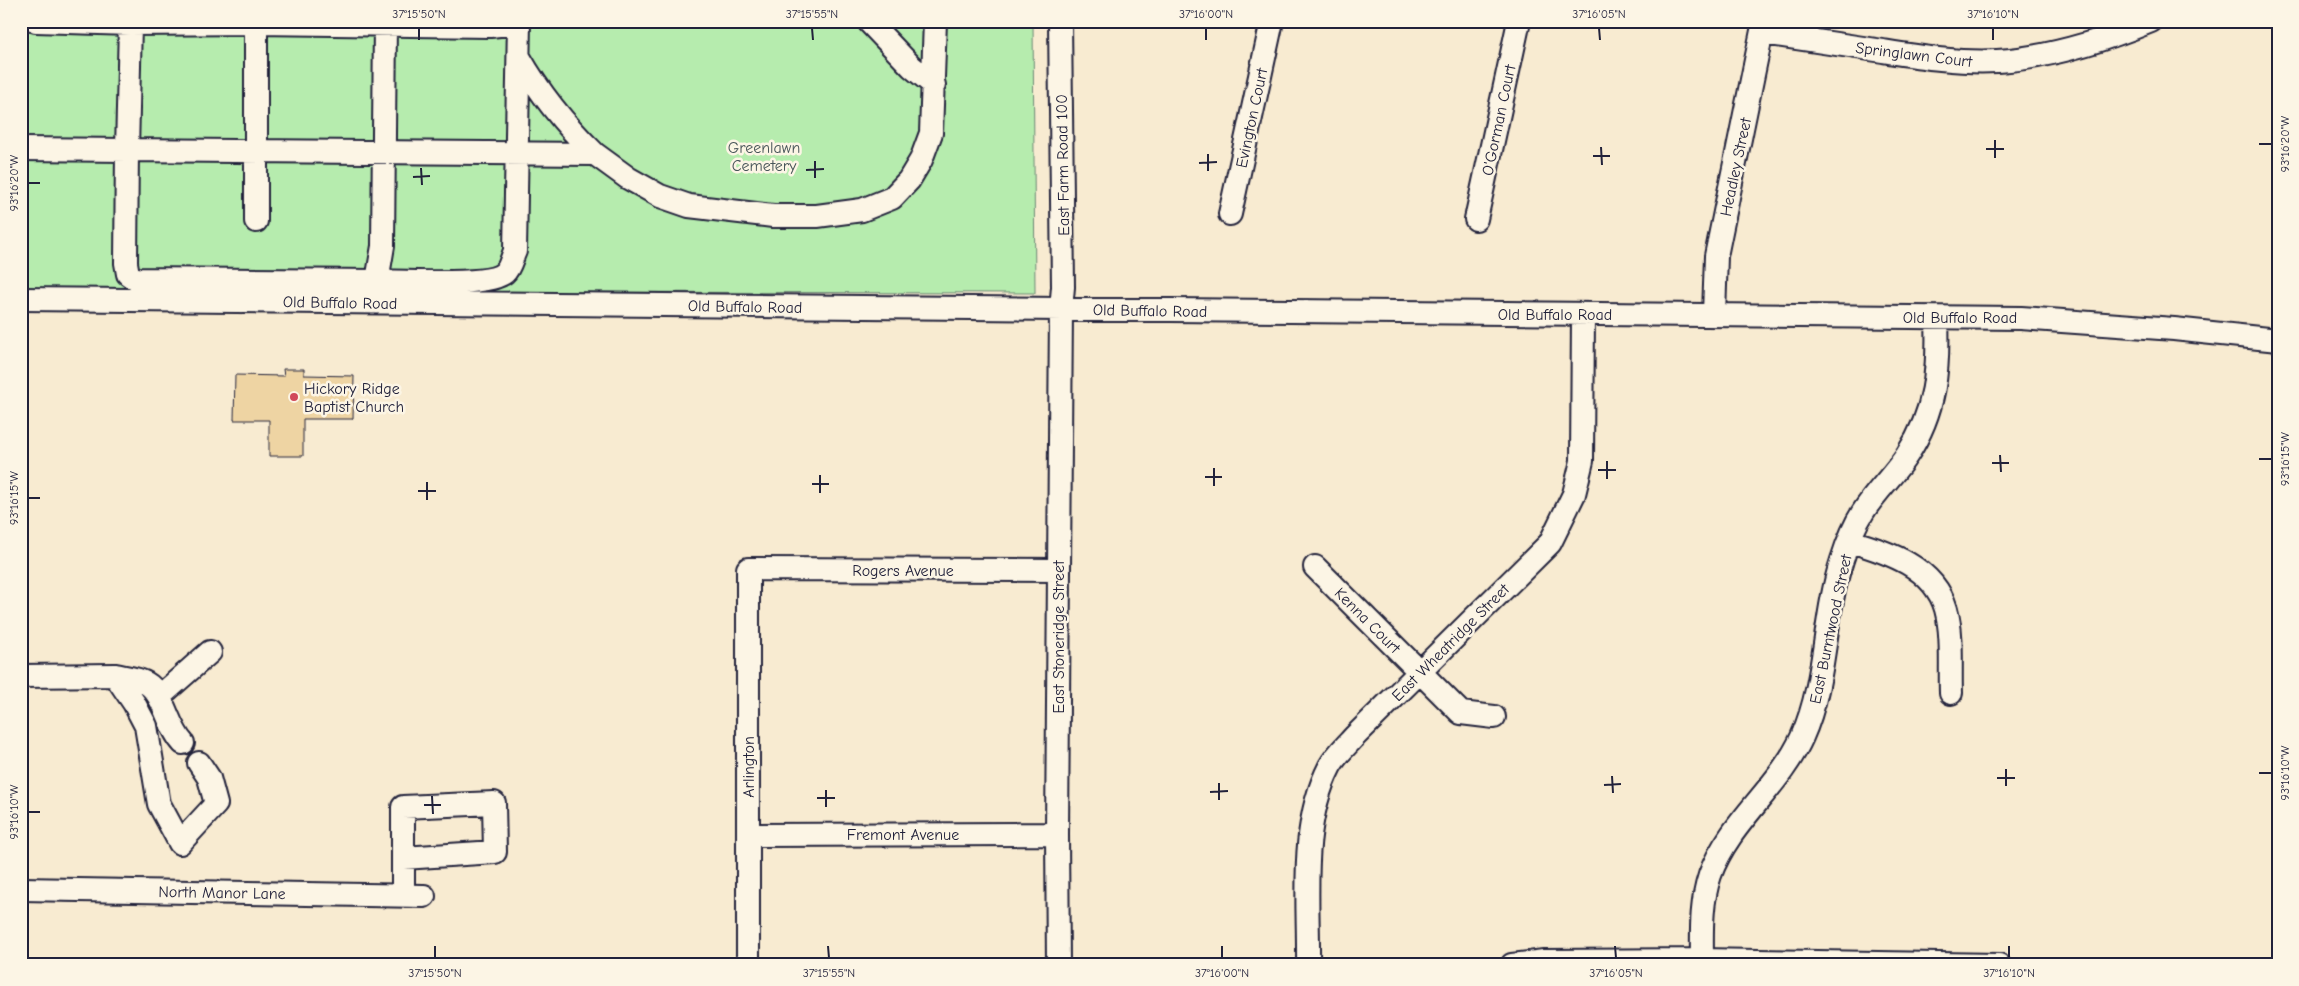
<svg xmlns="http://www.w3.org/2000/svg" width="2299" height="986" font-family="'Comic Neue',sans-serif">
<style>
.green{fill:#b6ecae;stroke:#6c8774}
.building{fill:#eed4a3;stroke:#22223b}
.lines{fill:none;stroke-linecap:round;stroke-linejoin:round}
.minor-casing{stroke:#22223b;stroke-width:26}
.minor{stroke:#fcf5e5;stroke-width:22}
.ticks{fill:none;stroke:#22223b;stroke-width:2}
.poi-dot{fill:#d1495b;stroke:#fcf5e5;stroke-width:2}
.labels{text-anchor:middle;stroke-width:5;stroke-linejoin:round;paint-order:stroke}
.street-label{font-size:16px;fill:#22223b;stroke:#fcf5e5}
.park-label{font-size:16px;fill:#475458;stroke:#fcf5e5}
.poi-label{font-size:16px;fill:#22223b;stroke:#fcf5e5;text-anchor:start}
.neatline{fill:none;stroke:#22223b;stroke-width:2}
.ticks-label{font-size:12px;text-anchor:middle;fill:#22223b}
</style>
<rect width="100%" height="100%" fill="#f8ebd1"/>
<filter id="ink" filterUnits="userSpaceOnUse"><feTurbulence type="fractalNoise" baseFrequency=".02" numOctaves="2"/><feDisplacementMap in="SourceGraphic" scale="10" xChannelSelector="R" yChannelSelector="G"/><feConvolveMatrix kernelMatrix="1 2 1 2 8 2 1 2 1" color-interpolation-filters="sRGB"/></filter>
<g filter="url(#ink)">
<path class="green" d="M21 21H1033L1035 293 21 291Z"/>
<path class="building" d="M283 369H304V375L354 376 353 419H303V456H269V420H234L235 375 284 376Z"/>
<g class="lines">
<g class="minor-casing">
<path id="minor" d="M36 21 130 24V21
M869 22 912 67 934 85
M519 23 490 26 256 23 130 24 127 150 595 154 628 178 660 196 689 206 773 216H817L862 210 892 198 909 180 921 160 931 133 935 21
M1763 33C1803 39 1843 45 1883 51 1921 57 1958 63 1997 61 2050 58 2102 41 2151 21
M519 57C540 94 564 124 595 154
M21 149 127 150 126 263 128 274 135 279 377 281 383 246 385 21
M1230 214 1272 21
M1476 219 1519 21
M256 221V23
M377 281C400 281 492 287 505 272 510 268 512 257 515 251L519 21
M21 299 2021 318 2174 329 2278 340
M1714 314 1716 256 1764 21
M1850 541C1888 552 1934 567 1946 609 1953 635 1950 666 1951 693
M1315 567 1461 713 1494 717
M115 675C124 677 138 678 146 683 165 694 167 726 183 743
M21 676 115 675 134 703 146 726 159 804 180 843 216 804 209 778 199 763
M159 697 210 652
M749 835 1057 834
M403 858 495 852 494 803 403 807V895
M21 889 424 896
M748 965V569L1059 570
M1058 965 1057 834 1061 309 1063 287 1060 21
M1308 965C1309 899 1299 826 1330 766 1336 755 1347 745 1355 736L1550 543 1574 494 1582 461 1583 314
M1512 965 1544 961 1702 960 1999 965
M1702 965C1702 934 1700 905 1710 875 1729 822 1779 788 1802 737 1827 681 1823 618 1842 560 1847 544 1854 526 1863 512 1876 491 1894 475 1907 455 1936 411 1939 369 1937 318"/>
</g>
<use href="#minor" class="minor"/>
</g>
</g>
<path class="ticks" d="M419 28V40M812 28 813 40M1206 28V40M1599 28 1600 40M1993 28V40M1995 140V158M2259 144H2272M1601 147 1602 165M1986 149H2004M1208 154V171M1593 156H1610M815 161V178M1199 163 1217 162M421 168 422 185M806 170 824 169M413 177 430 176M28 183H40M2000 455 2001 472M2259 459H2272M1607 461V479M1992 463H2009M1214 468V486M1598 470H1616M820 475V493M1205 477H1222M427 482V500M812 484H829M418 491H436M28 498H40M2006 769V786M2259 773H2272M1612 776 1613 793M1997 778H2015M1219 783V800M1604 785 1621 784M826 790V807M1210 792 1228 791M432 796 433 814M817 798H835M424 805H441M28 812H40M435 946V958M828 946 829 958M1222 946V958M1615 946 1616 958M2009 946V958"/>
<circle class="poi-dot" cx="294" cy="397" r="5"/>
<g class="labels">
<g class="street-label">
<text transform="translate(1914 54) rotate(7)" y="6">Springlawn Court</text>
<text transform="translate(1251 118) rotate(-78)" y="6">Evington Court</text>
<text transform="translate(1498 120) rotate(-78)" y="6">O'Gorman Court</text>
<text transform="translate(1062 165) rotate(-91)" y="6">East Farm Road 100</text>
<text transform="translate(1735 167) rotate(-78)" y="6">Headley Street</text>
<text transform="translate(340 302) rotate(1)" y="6">Old Buffalo Road</text>
<text transform="translate(745 306) rotate(1)" y="6">Old Buffalo Road</text>
<text transform="translate(1150 310) rotate(1)" y="6">Old Buffalo Road</text>
<text x="1555" y="320">Old Buffalo Road</text>
<text x="1960" y="323">Old Buffalo Road</text>
<text x="903" y="576">Rogers Avenue</text>
<text transform="translate(1368 620) rotate(45)" y="6">Kenna Court</text>
<text transform="translate(1830 629) rotate(-78)" y="6">East Burntwood Street</text>
<text transform="translate(1058 637) rotate(-90)" y="6">East Stoneridge Street</text>
<text transform="translate(1450 642) rotate(-45)" y="6">East Wheatridge Street</text>
<text transform="translate(748 767) rotate(-90)" y="6">Arlington</text>
<text x="903" y="840">Fremont Avenue</text>
<text transform="translate(222 892) rotate(1)" y="6">North Manor Lane</text>
</g>
<g class="park-label">
<text x="764" y="153">Greenlawn<tspan x="764" dy="18">Cemetery</tspan></text>
</g>
<g class="poi-label">
<text x="304" y="394">Hickory Ridge<tspan x="304" dy="18">Baptist Church</tspan></text>
</g>
</g>
<rect width="2299" height="986" fill="none" stroke="#fcf5e5" stroke-width="55"/>
<rect x="28" y="28" width="2244" height="930" class="neatline"/>
<g class="ticks-label">
<text x="419" y="18">37°15'50"N</text>
<text x="812" y="18">37°15'55"N</text>
<text x="1206" y="18">37°16'00"N</text>
<text x="1599" y="18">37°16'05"N</text>
<text x="1993" y="18">37°16'10"N</text>
<text transform="translate(2285 144) rotate(-90)" y="4">93°16'20"W</text>
<text transform="translate(14 183) rotate(-90)" y="4">93°16'20"W</text>
<text transform="translate(2285 459) rotate(-90)" y="4">93°16'15"W</text>
<text transform="translate(14 498) rotate(-90)" y="4">93°16'15"W</text>
<text transform="translate(2285 773) rotate(-90)" y="4">93°16'10"W</text>
<text transform="translate(14 812) rotate(-90)" y="4">93°16'10"W</text>
<text x="435" y="977">37°15'50"N</text>
<text x="829" y="977">37°15'55"N</text>
<text x="1222" y="977">37°16'00"N</text>
<text x="1616" y="977">37°16'05"N</text>
<text x="2009" y="977">37°16'10"N</text>
</g>
</svg>
